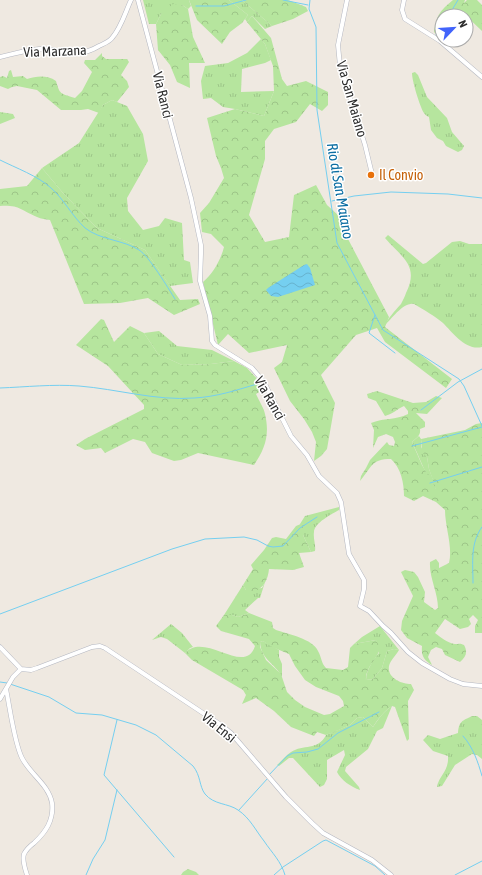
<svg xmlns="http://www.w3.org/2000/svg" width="482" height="875" font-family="'Asap Condensed',sans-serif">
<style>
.grass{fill:url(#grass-tufts)}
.forest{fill:url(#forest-crowns);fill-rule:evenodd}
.water{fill:url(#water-waves)}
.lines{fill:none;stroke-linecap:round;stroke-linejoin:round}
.stream{stroke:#75cff0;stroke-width:1}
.minor-casing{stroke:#b4b7c1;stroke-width:5}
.minor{stroke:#fff;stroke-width:4}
.food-dot{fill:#e8710a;stroke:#fff;stroke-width:1.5}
.labels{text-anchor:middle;stroke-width:3;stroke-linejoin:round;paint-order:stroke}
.street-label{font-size:14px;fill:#2e2e2e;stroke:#fff}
.food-label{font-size:14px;fill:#c56008;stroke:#fff;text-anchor:start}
.water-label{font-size:15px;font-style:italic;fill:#0d6fa3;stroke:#fff}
</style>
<defs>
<pattern id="grass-tufts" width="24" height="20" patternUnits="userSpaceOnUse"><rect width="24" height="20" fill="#b6e59e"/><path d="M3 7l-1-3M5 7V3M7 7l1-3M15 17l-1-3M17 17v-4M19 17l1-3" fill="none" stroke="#9dc588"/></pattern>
<pattern id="forest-crowns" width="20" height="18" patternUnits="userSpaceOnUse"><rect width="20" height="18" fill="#b6e59e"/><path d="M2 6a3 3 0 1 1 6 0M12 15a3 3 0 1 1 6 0" fill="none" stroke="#9dc588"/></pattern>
<pattern id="water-waves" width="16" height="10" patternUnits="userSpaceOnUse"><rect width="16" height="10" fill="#75cff0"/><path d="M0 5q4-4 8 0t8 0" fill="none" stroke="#66b2ce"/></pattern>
</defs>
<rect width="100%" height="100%" fill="#efe9e1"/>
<path class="grass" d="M143 0H189L191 6 188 9 182 5 161 14 156 24H149Z
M229 0H242L272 26 265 29 252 16 247 22 245 19 248 15Z
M261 39 265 44 271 60 265 63 242 69 241 92 274 91 264 116 235 109 223 107 211 98 203 99 201 81 205 66 228 63 247 53Z
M415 72 418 75 427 97 447 118 452 132 464 146 462 150 458 152 446 146 443 141 437 138 431 130 429 117C427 116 425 115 424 113 420 107 412 81 412 73Z
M112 100 127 106 143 134 148 161 127 198 128 211 143 230 159 226 165 218 182 223 184 260 190 262 193 283 170 286 145 250 97 228 63 193 42 168 79 143 103 105Z
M388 235 423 264 426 263 452 242 460 241 469 244H482V347C466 351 453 333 443 323 435 316 424 310 414 304 403 302 392 319 384 326 389 317 394 312 401 304 403 300 405 296 406 293 420 265 401 257 385 238Z
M159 331 177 346 212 350 234 361 211 364 182 365 158 354 144 333Z
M419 436 421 439V447L427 457 429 469 437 490C427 479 419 456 412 442Z
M339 507V510C332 514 314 523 314 532 313 539 316 545 315 551L311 552 303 535 300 524 305 516Z
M265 582 260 598H258L245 610 249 613 238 617 232 615H224L243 585 246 590 262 588Z
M171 624 182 633 193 647 190 648 185 653 167 639 161 637 152 640Z
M380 626 399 650 394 649 387 651 382 668 373 679 366 680C366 670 373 660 379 653L376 640 354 644 362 637Z
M263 641 279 650V657L282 664V677C275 663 261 660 260 642Z
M392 706 383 728 377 731 368 749 346 767 345 771 359 787 360 790C351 787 341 780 337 772L345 755 344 750 327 760V779L324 785 320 787 293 758H289L279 766 277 765C282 761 286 755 291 752 303 744 318 751 326 735L350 725 357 718 363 717 373 727C379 718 384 711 392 706Z
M472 716H477L482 720V759L477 755 472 754 455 765 442 786 437 787C439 775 449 772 448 756L433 751 423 740 428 735 440 739 458 733C459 721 462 721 472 716Z"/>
<path class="forest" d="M189 0H229L248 15 242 23 230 32 222 44 197 20Z
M242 0H288L306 7 308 11 293 19 272 26Z
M453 0H465L464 3 467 0H477L482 5V31L460 10 454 16H442V27L438 36 434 32C437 14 440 11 453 0Z
M173 4 182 5 188 9 193 37 205 63H189L190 88 177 82 170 65 158 50 156 24 161 14Z
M252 16 271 38 282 79 287 86 306 81 328 92V105L322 111 310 104 296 122 274 129 265 141V159L249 215 265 242 289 237 294 195 316 185 327 205 338 215 348 239 389 317 385 327 452 379 446 388 385 342 377 328 356 335 321 375 335 403 327 449 321 456 314 461 316 442 312 432 304 419 290 401 274 368 282 362 287 345 249 353 228 334 218 345 203 282C213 274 221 259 224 247L211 234 202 232 200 213 209 203 224 178 221 168 216 156 207 118 235 109 264 116 274 91 273 66 265 44 247 22Z
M102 53V56L106 59H127L129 62 121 75 127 81 129 87 117 102 112 100 103 105 99 113 88 109 81 110H61L37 90 17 86 12 87 8 89 0 86V77L3 76 7 78 9 71 11 70 13 77 23 76 27 79C37 76 47 75 56 81 60 95 60 93 75 98L82 91 92 72 84 63 85 60H95Z
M0 112 13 114 15 118 0 124Z
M42 168 63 193 97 228 145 250 180 300 198 299 200 304 174 315 148 298 120 303 84 304 50 220C46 219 41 219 37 217 20 210 20 205 0 206V189L27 186Z
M101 319 104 320 114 342 130 326 144 333 158 354 182 365 211 364 234 361 247 368 260 382 264 389 256 394C259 401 264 408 265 414 270 435 265 449 254 465L198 453 181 460 174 461 152 453 145 442 133 439 105 453 101 448 85 450 76 445 85 439 144 409V405L108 366 76 345Z
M377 391 413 403 426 402 436 396 442 398 427 414 416 413 425 422V427L420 429C421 436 416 438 412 442L422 465 436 489 429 469 427 457 422 452 421 439 465 430 476 424 482 423V633H475V626L478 620 473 615 469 619 471 624 468 627 460 629 445 619 435 633C440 637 448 643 455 644 459 644 460 643 464 645 468 652 466 657 460 662L445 655 442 649 436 647 431 650 428 657 432 665C424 660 421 656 422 646L407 638 401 630 402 621 413 596 401 572 405 570 414 572 418 577 425 592 424 602 435 610 438 608C438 592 429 578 430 562L436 559 439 563V568L449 563C453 547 445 527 445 510L436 502 423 496 414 501 404 496C404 483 401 468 391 459 371 459 372 467 360 481L361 476 366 468 370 460 387 442 389 445 394 446 395 442 393 437 386 434 378 437 373 448 374 430 371 423C383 418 396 420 408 414V411L404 406C397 409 393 414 385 416L376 401 368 398 367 394Z
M303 523 306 528 303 535 311 552 299 553 304 567 293 570 269 569C268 582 260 595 246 590L243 585 253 569 251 565 264 550 272 538 276 537 286 539 296 526Z
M249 613 272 622 273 628 276 630C288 634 313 639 318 651 322 658 321 663 326 668L343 670 348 667 350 648 354 644 376 640 380 648C378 659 365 667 366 680L373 679 382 668 387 651 394 649 399 650C396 655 390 661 389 666 387 678 402 684 411 684L414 690 408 701 409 739 407 741 395 707 392 706C384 711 378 719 373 727L363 717 357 718 350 725 334 732 326 735 317 732 314 736 291 727 274 711 256 698 242 704 246 695 243 690 192 660 185 653C205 631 245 677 255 646L249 639 221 631 216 626 224 615H232L238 617ZM263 641 272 647 289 654 295 666 305 680 316 687 339 696 343 701 344 706 330 714 324 715 305 707 295 700 287 692 281 674 266 660 260 647V642Z
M188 869 196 872 199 875H181L183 872Z"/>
<path class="water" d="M307 264 310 268 315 285 278 297 271 296 266 290 268 288 304 265Z"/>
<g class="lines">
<path class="stream" d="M283 0 308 5
M310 0 309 9 316 27 317 110 337 243 383 330 459 379 464 386 482 426
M196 6H224L246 0
M447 16 452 10 458 0
M436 35 442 23
M0 160C16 168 38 176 51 188 63 198 72 216 85 228 100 240 124 240 139 250 149 256 168 288 175 299
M332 201 354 196 391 192 448 194 482 198
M375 315 369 333 395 353
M0 388C26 387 53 384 79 386 117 389 156 401 194 398 216 397 237 390 257 384
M421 410 458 382 482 369
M412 446 482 427
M430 483 482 467
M473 583C473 563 470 543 482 527
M0 614 172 549 205 539 244 537 257 540 268 546 273 547 283 546 300 528 317 517
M0 682 7 683
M10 684 49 697 76 713 102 715 136 725 156 735 193 766C201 776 199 786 205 794 214 805 228 803 238 810 250 818 256 831 264 841 272 853 281 861 285 875
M117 720 104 775 174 857
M463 736C473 747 478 762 482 776
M269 775 287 756 293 753 307 752 318 749 338 733 379 712
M239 810 268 778
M86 875 93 859 105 840 117 790
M274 875 283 867 323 841 326 840 375 866 385 875
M455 875 482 861"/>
<g class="minor-casing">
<path id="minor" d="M138 0 191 198 201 245V254L200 281 210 316 212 341 215 345 252 368 264 382 291 436 307 455 319 476 337 493 341 502 349 554 364 580V589L360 606 369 611 383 626 391 633 408 652 422 663 450 679 463 684 482 686
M347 0 338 45 340 66 365 145 372 174
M404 0 402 10 405 19 440 41 482 77
M0 57C13 54 26 50 39 49 63 48 76 60 99 46 103 44 109 42 112 38 121 28 125 13 131 0
M0 647 21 669
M21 669 31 670 37 668 92 647 100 646 105 648 221 725 231 733 286 797 312 823 323 833 372 860 391 875
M6 689C10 708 14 742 22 758 30 774 49 785 52 803 54 820 46 832 34 843 30 846 26 850 24 854 22 860 25 869 27 875
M0 699 13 677 21 669"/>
</g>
<use href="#minor" class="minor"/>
</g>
<circle class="food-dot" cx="371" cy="175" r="4"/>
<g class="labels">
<g class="street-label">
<text transform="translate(55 51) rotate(-2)" y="5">Via Marzana</text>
<text transform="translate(163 95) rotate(76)" y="5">Via Ranci</text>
<text transform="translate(352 99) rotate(74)" y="5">Via San Maiano</text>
<text transform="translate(270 398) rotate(60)" y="5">Via Ranci</text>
<text transform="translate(219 727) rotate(39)" y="5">Via Ensi</text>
</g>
<g class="food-label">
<text x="379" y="180">Il Convio</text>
</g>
<g class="water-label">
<text transform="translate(340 191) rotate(80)" y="5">Rio di San Maiano</text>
</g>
</g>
<g transform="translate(454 28) rotate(65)"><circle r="19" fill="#ffffff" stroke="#ababab"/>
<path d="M0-3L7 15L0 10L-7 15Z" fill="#4264fb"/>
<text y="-6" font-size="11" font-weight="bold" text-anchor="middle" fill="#2e2e2e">N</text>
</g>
</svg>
